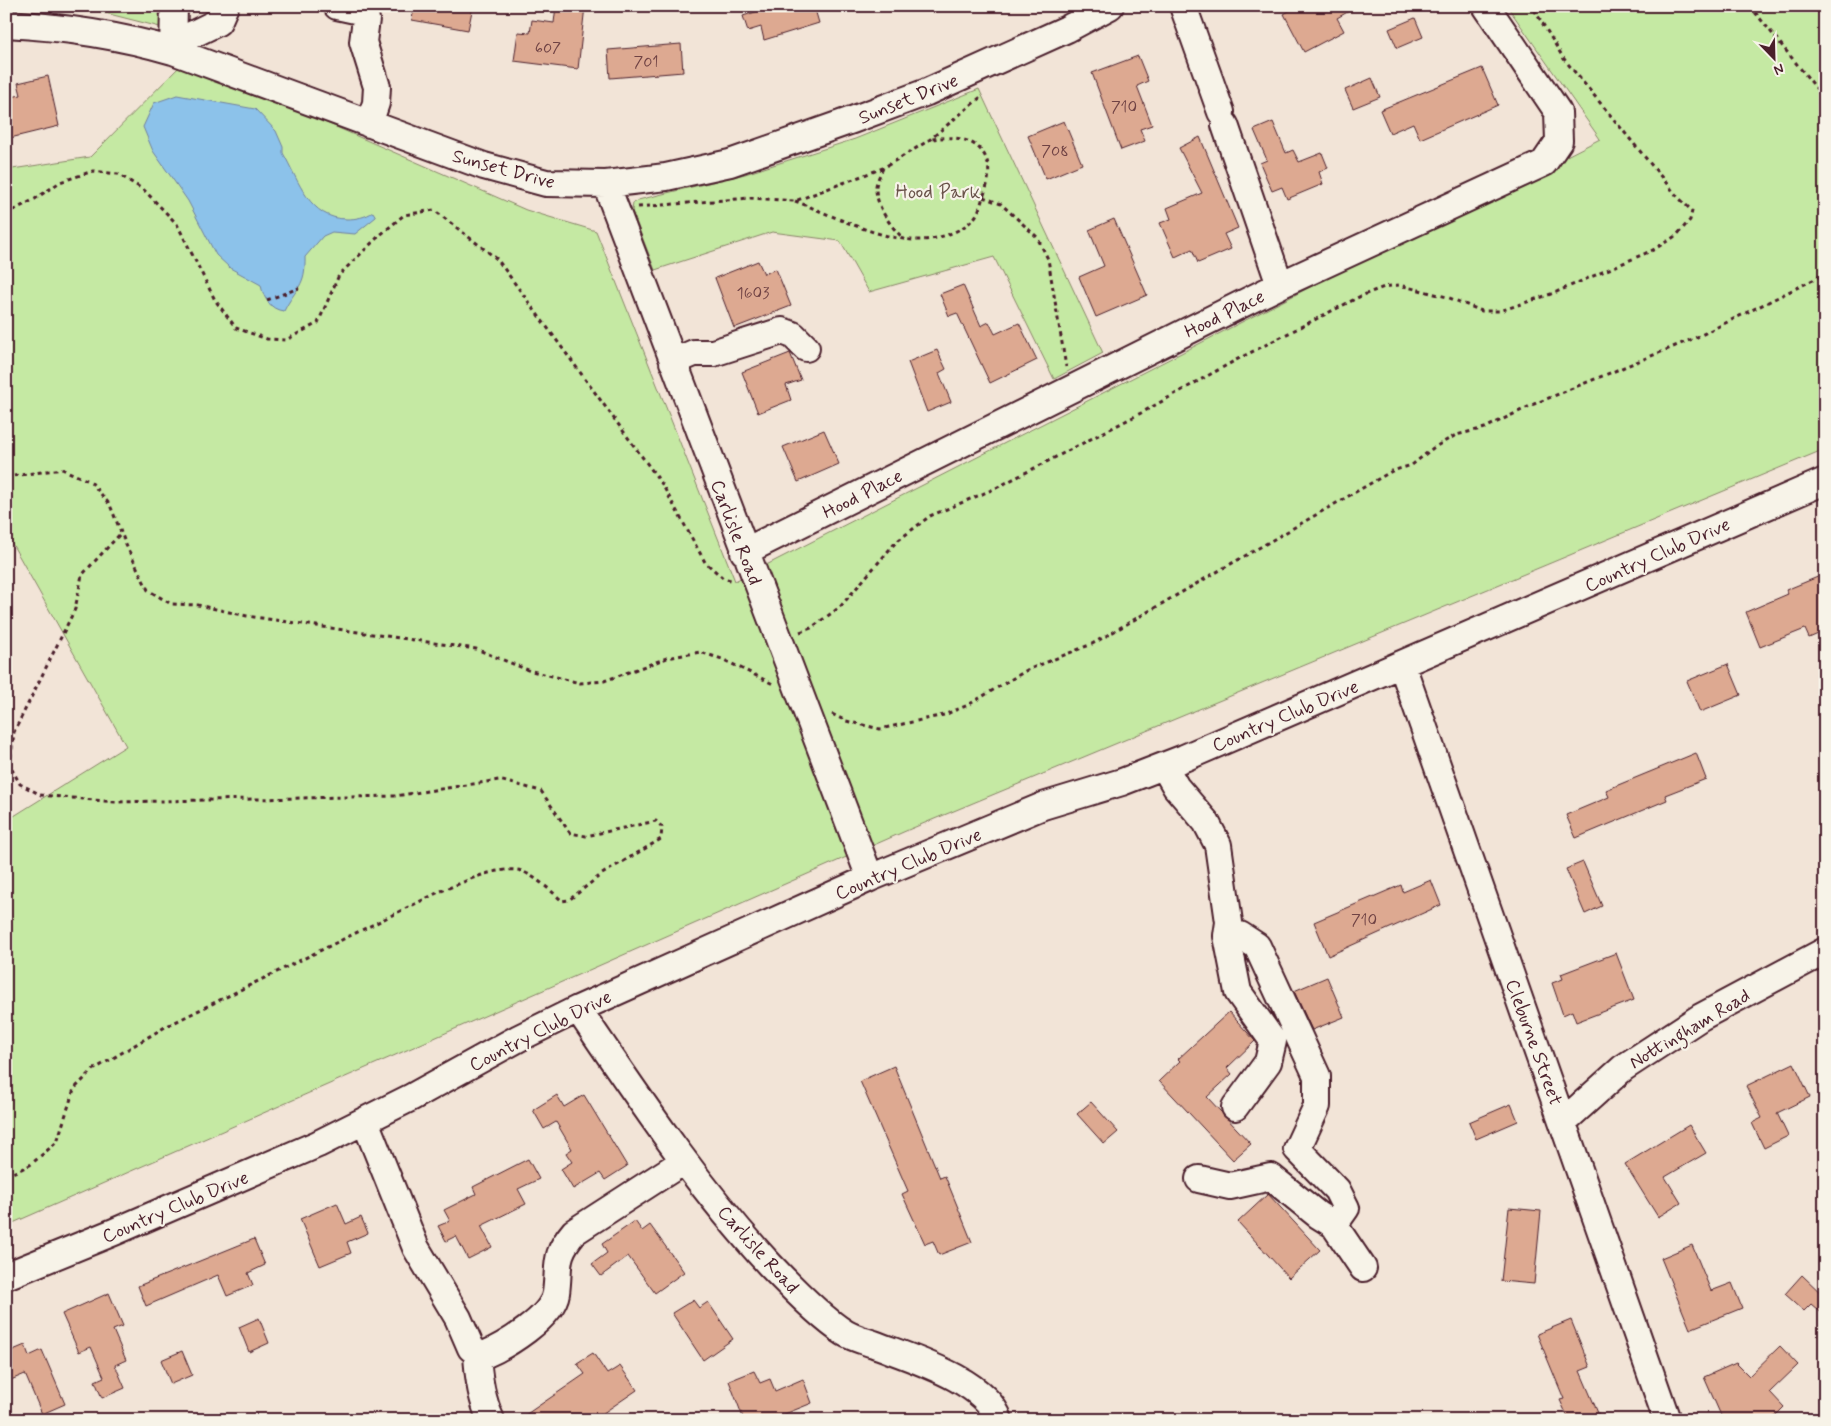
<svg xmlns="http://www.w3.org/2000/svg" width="1831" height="1426" font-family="Mynerve,sans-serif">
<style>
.green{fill:#c5e9a3;stroke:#888467}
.water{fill:#8cc2ea;stroke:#72819e}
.building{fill:#dda991;stroke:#4a1f2b}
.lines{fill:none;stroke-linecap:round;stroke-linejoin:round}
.minor-casing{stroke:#4a1f2b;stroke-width:30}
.path{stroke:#4a1f2b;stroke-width:3;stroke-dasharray:4 4;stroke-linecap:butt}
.minor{stroke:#f7f3e8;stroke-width:26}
.labels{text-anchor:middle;stroke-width:4.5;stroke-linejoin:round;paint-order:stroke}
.number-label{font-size:16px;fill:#6f4244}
.street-label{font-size:19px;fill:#4a1f2b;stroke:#f7f3e8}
.park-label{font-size:19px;fill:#695249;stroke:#f7f3e8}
</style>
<rect width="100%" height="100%" fill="#f2e4d7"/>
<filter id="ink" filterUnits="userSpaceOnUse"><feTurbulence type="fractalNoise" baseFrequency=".02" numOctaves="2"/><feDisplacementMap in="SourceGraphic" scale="10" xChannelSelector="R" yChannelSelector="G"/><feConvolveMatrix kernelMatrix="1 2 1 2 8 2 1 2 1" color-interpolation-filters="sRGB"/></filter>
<g filter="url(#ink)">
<path class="green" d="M78 6H160V27Z
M1507 6H1825V449L908 830 6 1226V821L126 746 6 533V170L90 157 185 61 526 210 596 231 735 581 1600 139Z
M979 89 1103 353 1054 379 994 257 869 292 840 241 772 232 655 270 632 211 633 203 638 200 745 174 855 139Z"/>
<path class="water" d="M177 95 255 109 276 131 283 147V153C299 181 309 219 347 219 356 219 366 217 373 212L376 217 355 234 332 232 323 236 305 257C306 287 296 287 284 311 270 310 263 297 261 285L230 268 216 255 188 201 153 151 143 127 154 103Z"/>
<path class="building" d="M414 6H473L468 30 412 20Z
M556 6H585L578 69 514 61 518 32 530 33 532 20 554 23Z
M774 6H814L819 23 764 40 761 27 748 31 743 16Z
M1297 6H1358L1337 18 1344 31 1304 52 1284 14Z
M1415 18 1423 37 1397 48 1389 29Z
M681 44 683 72 610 78 608 50Z
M1138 56 1148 81 1137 86 1152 125 1140 129 1145 141 1121 150 1092 73Z
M1482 68 1498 105 1420 139 1413 123 1390 133 1380 110Z
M48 76 59 126 6 139V98L21 95 18 83Z
M1372 78 1380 97 1353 108 1345 90Z
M1064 121 1082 164 1046 179 1028 136Z
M1273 122 1286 153 1293 150 1299 162 1322 153 1328 168 1319 172 1323 184 1287 199 1282 187 1272 191 1260 163 1267 160 1254 130Z
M1200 137 1238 228 1224 234 1231 249 1198 263 1192 249 1175 257 1160 223 1171 219 1167 208 1202 193 1179 148Z
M1114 219 1147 295 1096 317 1079 277 1104 266 1089 230Z
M758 261 764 274 776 269 791 306 734 328 715 278Z
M963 285 981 326 989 322 995 334 1019 323 1037 360 990 383 957 313 949 316 940 294Z
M937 350 946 369 939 373 951 402 927 412 908 362Z
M790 353 801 380 786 385 791 400 758 413 742 372Z
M824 430 839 464 798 482 783 447Z
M1825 574V631L1809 638 1805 629 1760 647 1746 612 1788 594 1786 590Z
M1728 664 1741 695 1700 712 1687 681Z
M1696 753 1706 779 1665 795 1667 800 1576 838 1566 815 1609 797 1606 790Z
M1583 862 1602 906 1585 914 1566 869Z
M1431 880 1441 905 1328 956 1314 922 1401 885 1403 892Z
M1616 953 1634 1000 1576 1022 1572 1011 1563 1015 1552 983 1563 979 1561 974Z
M1327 977 1344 1017 1312 1030 1294 991Z
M1229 1012 1255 1041 1227 1068 1232 1074 1207 1097 1251 1144 1233 1160 1159 1081 1180 1061 1178 1059Z
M1794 1063 1810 1097 1777 1113 1788 1136 1764 1148 1752 1123 1762 1118 1746 1086Z
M894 1066 940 1178 945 1176 972 1242 939 1255 933 1241 925 1244 902 1194 908 1191 860 1081Z
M557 1095 564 1107 584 1095 627 1166 605 1180 600 1173 573 1189 561 1169 572 1162 566 1153 572 1149 556 1122 544 1129 533 1110Z
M1091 1102 1118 1132 1104 1144 1077 1114Z
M1511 1104 1518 1121 1476 1139 1469 1122Z
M1689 1125 1706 1153 1665 1177 1681 1203 1658 1217 1625 1164Z
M528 1159 539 1179 518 1189 526 1204 481 1226 492 1247 468 1259 456 1236 446 1241 438 1226 450 1221 444 1210 476 1194 473 1187Z
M1268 1194 1320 1250 1289 1278 1238 1222Z
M337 1203 346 1224 361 1217 368 1233 347 1242 351 1253 320 1266 300 1219Z
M1509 1208 1541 1211 1534 1284 1501 1281Z
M635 1221 642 1231 650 1225 684 1272 655 1293 628 1256 601 1276 592 1264 607 1253 602 1244Z
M254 1239 265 1265 248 1273 253 1285 227 1296 218 1275 146 1306 138 1286Z
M1692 1245 1711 1291 1732 1283 1742 1308 1690 1329 1661 1258Z
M1802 1275 1825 1297V1316L1811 1304 1804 1311 1785 1294Z
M109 1293 123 1326 113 1330 126 1360 115 1365 125 1388 102 1398 95 1381 104 1377 91 1347 79 1352 62 1314Z
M693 1300 699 1308 708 1302 733 1339 703 1360 672 1313Z
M259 1318 269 1343 249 1352 239 1327Z
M1571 1320 1590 1367 1580 1371 1601 1420H1569L1560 1400 1564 1399 1537 1334Z
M25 1345 29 1356 42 1350 65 1404 42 1414 25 1374 6 1382V1353Z
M1780 1346 1798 1365 1770 1392 1784 1407 1771 1420H1723L1704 1377 1736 1363 1749 1376Z
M182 1351 192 1375 171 1384 161 1360Z
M593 1353 607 1374 620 1366 637 1390 593 1420H518L585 1374 577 1363Z
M754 1371 760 1383 770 1379 775 1391 803 1379 812 1403 770 1420H744L729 1381Z"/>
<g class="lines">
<g class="minor-casing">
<path id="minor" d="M337 6 360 11 366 19 363 42 377 87 376 103 369 124
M1183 6 1221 112
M6 24C64 27 118 35 173 51L484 166 546 183 606 184 666 177 730 163 852 120 927 92 1067 29 1110 6
M173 44 218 22 225 6
M173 51 174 6
M1225 125 1280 285
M606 184 870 878
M673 362 694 353H713L782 331 793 335 806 348
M744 552 1280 285 1544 163 1559 141 1558 112 1486 6
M1402 665 1667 1420
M1164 766 1176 787 1206 822 1218 845 1229 922 1227 936 1238 992 1273 1041 1268 1062 1235 1107
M578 1009C638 1097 697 1186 770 1265 790 1286 821 1318 845 1333 853 1338 865 1341 874 1344 910 1358 986 1380 999 1420
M365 1121 416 1248 458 1318 471 1348 477 1353 484 1355C505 1346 552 1318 556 1293 560 1264 553 1257 574 1232L684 1161
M1564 1121 1623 1068 1701 1017 1825 951
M1199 1179 1230 1186 1271 1177 1318 1215 1334 1225 1346 1208 1337 1190 1297 1149 1317 1106V1076L1257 946 1240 935H1227
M1334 1225 1363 1268
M6 1276 114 1232 318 1144 412 1097 519 1038 578 1009 870 878 1043 806 1122 782 1184 758 1825 481
M477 1353C478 1377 481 1398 491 1420"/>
</g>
<path class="path" d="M1750 6 1825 99
M883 168C881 173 877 180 876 186 875 204 889 225 902 237
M983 197 1001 204 1037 237 1048 259 1066 367
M795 201C832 215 883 242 922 240 940 239 963 231 974 218 979 213 981 203 983 197 1002 152 971 130 928 140
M638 207 750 198 795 201 883 168 928 141 982 96
M6 214 35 199 60 182 93 171 118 174 144 190 177 224 215 300 236 328 267 339 286 340 318 323 339 275 379 236 404 215 434 210 497 259 662 484 705 562 723 578 734 581
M267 300 299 288
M6 477 62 469 91 482 110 505 126 545 148 590 171 604 198 605 247 616 476 649 528 670 580 683 604 681 667 658 700 652 722 659 773 684
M800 632 811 628 840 607 896 542 930 516 994 489 1141 413 1236 360 1361 296 1384 287 1399 285 1447 297 1482 311H1500L1554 293 1653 250 1677 235 1690 220 1692 211 1677 196 1564 59 1532 6
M832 714 846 721 880 729 944 715 968 705 1027 670 1092 644 1392 471 1412 465 1433 448 1456 435 1485 428 1534 404 1695 338 1825 274
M6 751 13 746
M6 1176 30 1165 57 1142 74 1089 93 1070 165 1027 441 891C465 882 490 868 517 870 529 871 553 892 562 901L569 900 602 874 661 839 662 827 656 821 586 836 570 833 541 791 499 780 395 796 115 802 41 795 20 784 10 766 14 732 75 609 82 575 121 533"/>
<use href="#minor" class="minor"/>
</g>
</g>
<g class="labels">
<g class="number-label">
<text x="548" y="53">607</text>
<text x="646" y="67">701</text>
<text x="1124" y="112">710</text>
<text x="1055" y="156">708</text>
<text x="753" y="298">1603</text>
<text x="1364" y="925">710</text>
</g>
<g class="street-label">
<text transform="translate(908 98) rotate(-22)" y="7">Sunset Drive</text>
<text transform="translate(504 168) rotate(15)" y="7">Sunset Drive</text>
<text transform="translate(1224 313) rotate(-26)" y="7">Hood Place</text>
<text transform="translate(862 493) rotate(-27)" y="7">Hood Place</text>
<text transform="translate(737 532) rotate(69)" y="7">Carlisle Road</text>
<text transform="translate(1657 554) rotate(-24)" y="7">Country Club Drive</text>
<text transform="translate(1285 715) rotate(-23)" y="7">Country Club Drive</text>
<text transform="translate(908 863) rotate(-23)" y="7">Country Club Drive</text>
<text transform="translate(1689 1028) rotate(-31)" y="7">Nottingham Road</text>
<text transform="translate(540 1030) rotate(-27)" y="7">Country Club Drive</text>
<text transform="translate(1535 1042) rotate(70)" y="7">Cleburne Street</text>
<text transform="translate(175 1206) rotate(-23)" y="7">Country Club Drive</text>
<text transform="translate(759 1249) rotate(48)" y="7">Carlisle Road</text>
</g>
<g class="park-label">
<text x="938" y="198">Hood Park</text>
</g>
</g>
<rect width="1831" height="1426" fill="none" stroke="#f7f3e8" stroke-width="25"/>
<rect x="12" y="12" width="1806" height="1401" fill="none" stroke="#4a1f2b" stroke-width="2" filter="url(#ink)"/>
<g transform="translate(1774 58) rotate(157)" stroke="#f7f3e8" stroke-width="4" paint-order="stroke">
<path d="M0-4L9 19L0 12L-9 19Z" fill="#4a1f2b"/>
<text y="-8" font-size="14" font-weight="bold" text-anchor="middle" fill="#4a1f2b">N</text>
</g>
</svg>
